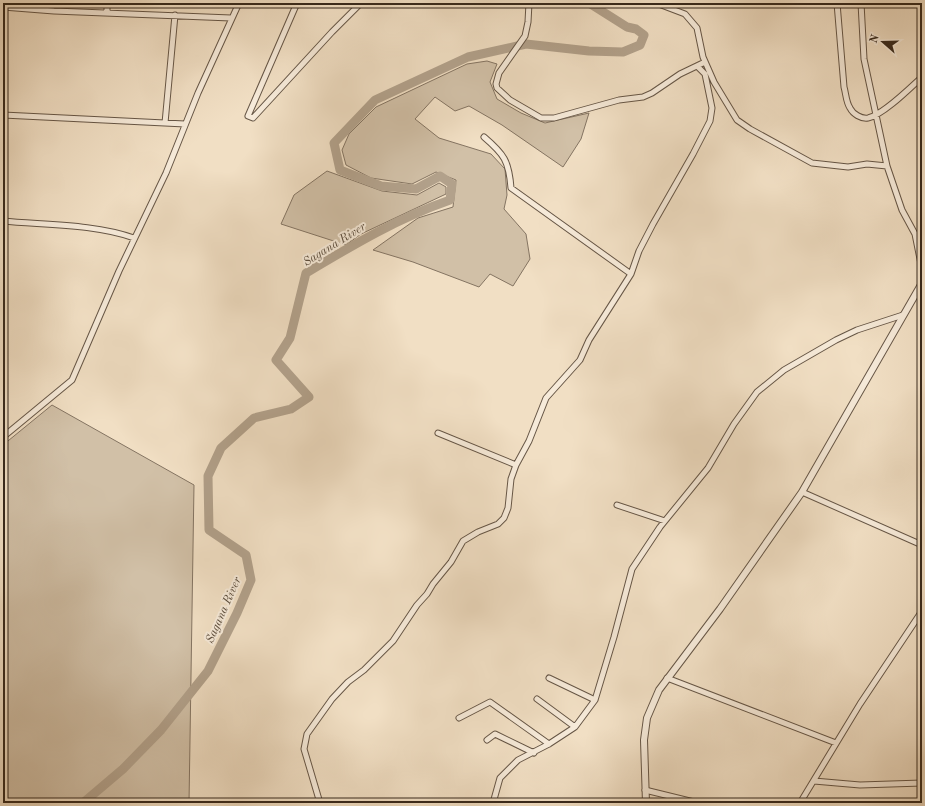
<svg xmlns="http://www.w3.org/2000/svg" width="925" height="806" font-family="'Old Standard TT',serif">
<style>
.green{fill:#d1c0a7;stroke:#847462}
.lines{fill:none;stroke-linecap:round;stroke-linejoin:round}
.river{stroke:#b2a18b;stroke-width:9}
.minor-casing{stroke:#665646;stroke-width:7}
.tertiary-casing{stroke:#665646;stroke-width:8}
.minor{stroke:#f6ead9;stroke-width:5}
.tertiary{stroke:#f6ead9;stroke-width:6}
.labels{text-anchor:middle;stroke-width:4;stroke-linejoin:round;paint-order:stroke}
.water-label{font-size:12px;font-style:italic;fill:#5c4d3d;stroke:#f6ead9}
</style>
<rect width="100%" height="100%" fill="#f1dfc4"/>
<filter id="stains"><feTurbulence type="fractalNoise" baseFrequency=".005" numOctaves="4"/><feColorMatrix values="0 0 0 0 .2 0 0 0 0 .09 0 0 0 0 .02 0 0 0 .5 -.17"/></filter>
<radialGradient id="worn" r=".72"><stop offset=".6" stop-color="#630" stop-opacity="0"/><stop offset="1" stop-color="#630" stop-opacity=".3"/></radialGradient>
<path class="green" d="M487 61 497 64 490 82 497 99 521 113 545 123 589 113 581 139 563 167 502 125 469 106 455 111 435 97 415 119 439 138 491 154 505 169 507 195 504 209 526 234 530 259 513 286 490 274 479 287 413 262 373 250 418 218 453 207 456 180 436 172 412 184 371 178 346 165 342 150 349 134 376 107 467 64Z
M327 171 382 191 417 195 439 183 446 187V194L361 234 346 245 281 224 294 195Z
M52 405 194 485 189 803H3V445Z"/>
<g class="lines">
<path class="river" d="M83 803 123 769 161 730 208 671 237 613 251 580 246 555 209 530 208 476 221 448 254 418 291 409 309 397 276 360 290 338 306 273C353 245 398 218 450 200L452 184 440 176 416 189 381 186 340 170 334 143 375 100 468 57 526 44 589 51 623 52 640 45 644 35 636 29 627 27 589 3"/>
<g class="minor-casing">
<path id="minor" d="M297 3 248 116 253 118 332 32 361 3
M529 3 528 22 525 36 499 73 496 84 497 88 510 100 541 118H554L619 100 643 97 652 93 680 74 705 62
M656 3 685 14 697 28 703 57 714 82 737 120 750 129 812 163 848 167 867 164 887 166
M837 3 844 87C846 94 846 102 850 108 853 114 861 119 868 118 883 115 910 88 922 77
M861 3 864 59 887 166 902 210 915 234 922 269
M3 7 54 11 231 18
M107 12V3
M3 115 185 124
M165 123 175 15
M484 137C504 154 509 161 511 188L631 274
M3 221C44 225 95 224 134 238
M438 433 516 465
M3 437 72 380 119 271 166 173 198 93 239 3
M802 492 922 545
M617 505 665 521
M549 678 595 700
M667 678 836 743
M537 699 575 727
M459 718 490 702 549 744
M487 740 495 734 534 753
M814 781 860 785 922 783
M645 790 698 803
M320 803 304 749 307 734 332 699 348 682 364 670 393 641 417 605 427 594 433 584 451 562 463 541 478 532 498 524 504 518 508 508 511 479 516 465 529 441 546 398 580 360 589 340 631 274 639 251 653 224 693 154 710 121 712 108 705 74 697 66
M493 803 500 778 518 760 549 744 575 727 595 700 614 637 632 569 660 527 708 468 734 424 757 392 784 370 836 340 857 330 903 315
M800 803 860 704 922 611"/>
</g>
<g class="tertiary-casing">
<path id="tertiary" d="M646 803 644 740 647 718 659 690 720 609 802 492 922 283"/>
</g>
<use href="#minor" class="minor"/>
<use href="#tertiary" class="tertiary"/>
</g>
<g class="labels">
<g class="water-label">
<text transform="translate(334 244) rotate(-32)" y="4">Sagana River</text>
<text transform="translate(223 610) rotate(-66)" y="4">Sagana River</text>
</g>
</g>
<rect width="925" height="806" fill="none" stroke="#f1dfc4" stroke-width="16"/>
<rect x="4" y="4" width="917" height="798" fill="none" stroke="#37291c" stroke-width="2"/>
<rect x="8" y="8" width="909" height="790" fill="none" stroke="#37291c"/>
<g transform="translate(883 42) rotate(290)" stroke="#f6ead9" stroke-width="3" paint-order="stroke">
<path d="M0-3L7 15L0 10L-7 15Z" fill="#37291c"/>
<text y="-6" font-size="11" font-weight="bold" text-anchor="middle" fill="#37291c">N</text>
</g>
<rect width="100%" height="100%" filter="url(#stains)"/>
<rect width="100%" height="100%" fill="url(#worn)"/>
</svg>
